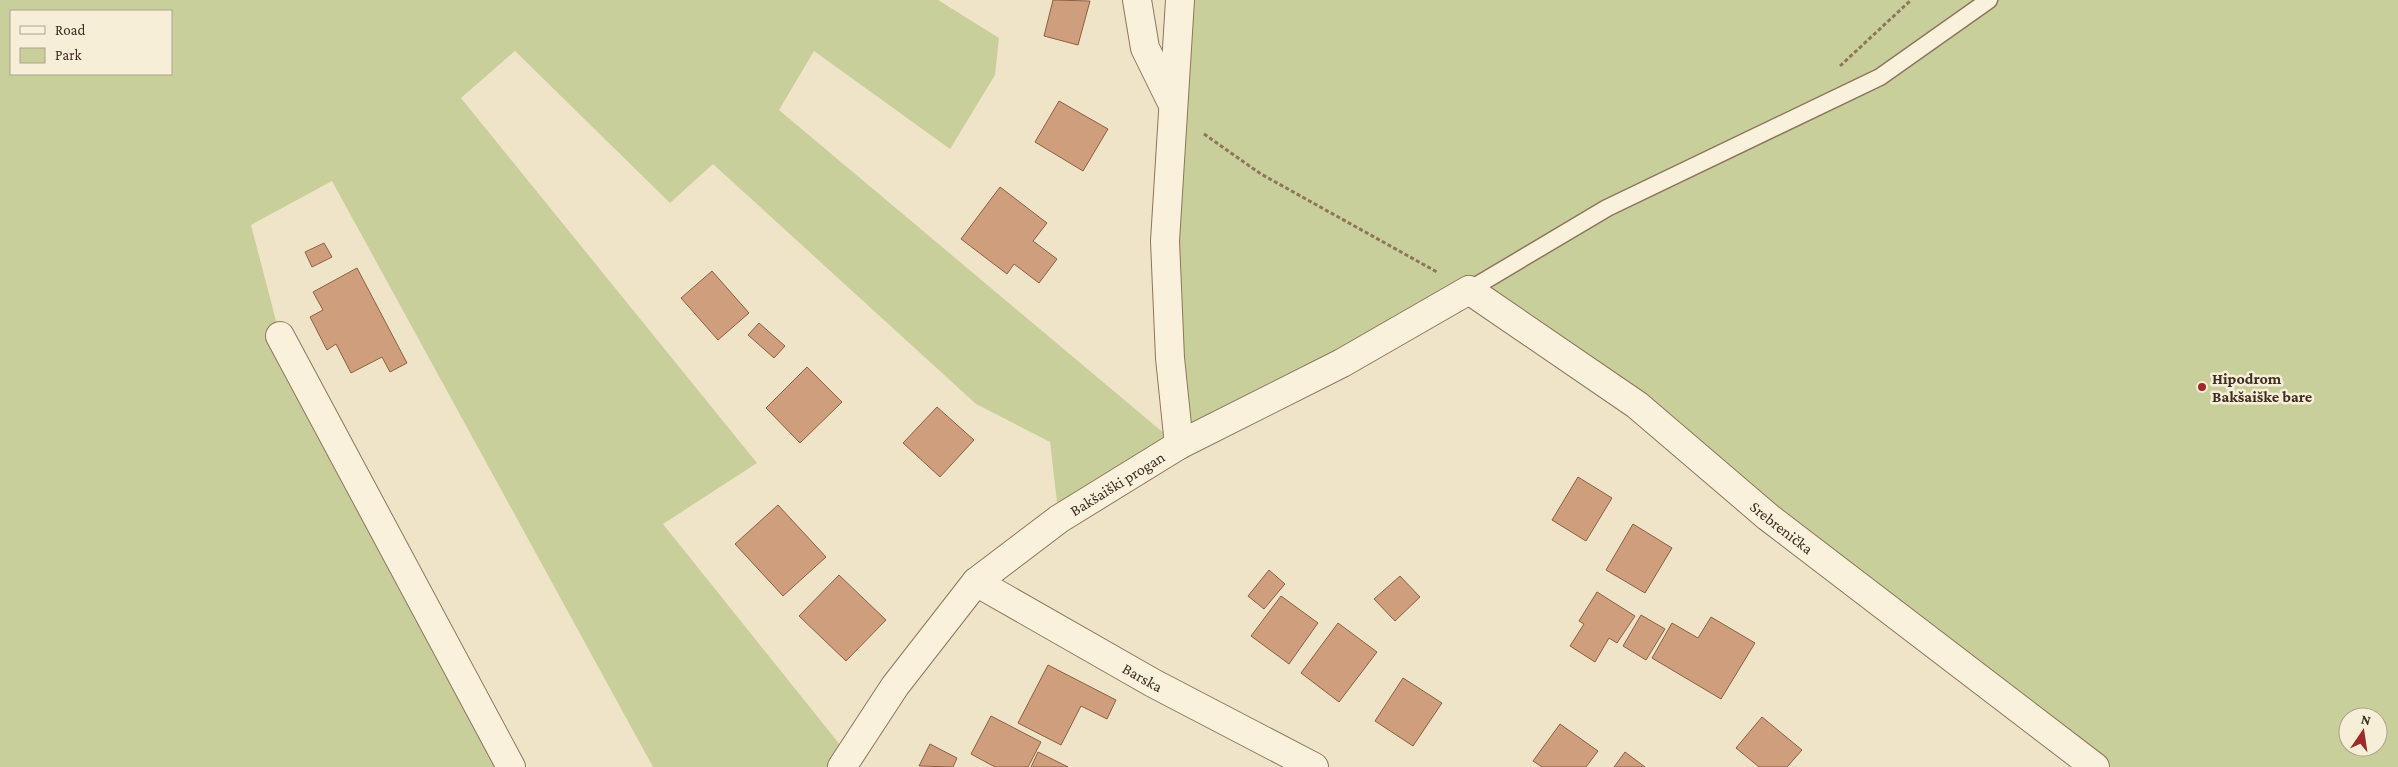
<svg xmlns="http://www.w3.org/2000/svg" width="2398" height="767" font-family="'Crimson Pro',serif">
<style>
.green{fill:#c9cf9b;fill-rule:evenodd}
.building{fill:#cf9f7d;stroke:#8d5f41}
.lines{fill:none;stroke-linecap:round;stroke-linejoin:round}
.service-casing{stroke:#8d765c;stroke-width:19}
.minor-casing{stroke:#8d765c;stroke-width:30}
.path{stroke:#8d765c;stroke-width:3;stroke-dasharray:4 2.5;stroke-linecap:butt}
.service{stroke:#faf1dc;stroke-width:16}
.minor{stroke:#faf1dc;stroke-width:28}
.poi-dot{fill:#9e2a2b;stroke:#f7eed8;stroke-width:2}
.labels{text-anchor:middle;stroke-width:5;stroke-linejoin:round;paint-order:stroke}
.poi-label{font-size:16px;font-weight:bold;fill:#3d2e20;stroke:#f7eed8;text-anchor:start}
.street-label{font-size:16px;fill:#3d2e20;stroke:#f7eed8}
</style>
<rect width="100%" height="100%" fill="#f0e4c8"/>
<path class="green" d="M0 0H938L999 38 995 75 950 149 814 51 779 110 1178 445 1170 358 1180 0H2398V767H2095L1470 290 1059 519 1050 442 976 404 713 164 670 203 515 51 461 98 757 463 663 524 849 756 842 767H653L332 181 251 225 280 336 511 767H0ZM11 11H171V74H11ZM2348 717H2378V747H2348Z"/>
<path class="building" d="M1053 0 1090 1 1078 45 1044 36Z
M1059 101 1108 129 1083 171 1035 142Z
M1000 187 1047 223 1033 241 1057 259 1039 283 1014 264 1007 274 961 239Z
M324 243 332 257 312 267 305 252Z
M357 268 407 363 390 372 382 357 351 373 336 344 327 350 310 317 323 310 313 292Z
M712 271 749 313 718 340 681 298Z
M759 323 785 346 774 358 748 335Z
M807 367 842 402 800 443 766 408Z
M937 407 974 440 940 477 903 443Z
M1578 477 1612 498 1586 541 1552 520Z
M778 505 826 557 783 596 735 544Z
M1633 524 1672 548 1645 593 1606 570Z
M1269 570 1285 584 1264 609 1248 596Z
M839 575 886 620 846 661 799 616Z
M1400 576 1420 597 1395 621 1374 599Z
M1597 592 1635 616 1617 643 1609 638 1595 662 1570 646 1584 624 1579 621Z
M1281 596 1318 623 1289 664 1251 636Z
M1641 615 1665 629 1646 660 1623 646Z
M1711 617 1755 643 1721 699 1652 658 1672 623 1698 638Z
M1338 623 1377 652 1339 702 1301 673Z
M1048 665 1116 700 1107 719 1081 706 1061 745 1018 723Z
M1403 678 1442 703 1413 746 1375 721Z
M991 716 1041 742 1028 767H995L971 754Z
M1762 717 1802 750 1787 767H1759L1736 748Z
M1560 724 1598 751 1586 767H1542L1533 761Z
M930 744 957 758 953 767 919 766Z
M1038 752 1068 767H1031Z
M1625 752 1645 767H1614Z"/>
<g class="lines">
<g class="service-casing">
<path id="service" d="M1469 290 1607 208 1880 77 1989 0"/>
</g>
<g class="minor-casing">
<g id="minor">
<path d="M1137 0 1145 48 1173 105"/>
<path d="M280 336 511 767"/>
<path d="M1179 445 1170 358 1165 241 1180 0"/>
<path id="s1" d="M976 582 1153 683 1314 767"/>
<path id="s2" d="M842 767 895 686 976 582 1059 519 1179 445 1342 363 1469 290 1637 405 1768 517 2095 767"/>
</g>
</g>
<path class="path" d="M1840 66 1911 0
M1204 134 1261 174 1437 272"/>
<use href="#service" class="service"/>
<use href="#minor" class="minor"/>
</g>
<circle class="poi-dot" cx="2202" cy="387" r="5"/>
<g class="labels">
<g class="poi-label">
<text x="2212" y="384">Hipodrom<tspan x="2212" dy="18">Bakšaiške bare</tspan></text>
</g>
<g class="street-label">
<text dy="6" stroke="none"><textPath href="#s2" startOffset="401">Bakšaiški progan</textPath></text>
<text dy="6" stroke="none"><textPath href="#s2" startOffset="1196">Srebrenička</textPath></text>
<text dy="6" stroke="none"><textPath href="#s1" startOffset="192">Barska</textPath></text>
</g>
</g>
<rect x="10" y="10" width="162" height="65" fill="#f7eed8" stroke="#ada18e"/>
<rect x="20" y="26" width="25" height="8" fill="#faf1dc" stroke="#ada18e"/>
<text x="55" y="35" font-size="15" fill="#3d2e20">Road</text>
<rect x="20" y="48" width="25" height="15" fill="#c9cf9b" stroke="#ada18e"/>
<text x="55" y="60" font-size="15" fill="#3d2e20">Park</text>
<g transform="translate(2363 732) rotate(13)"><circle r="24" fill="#f7eed8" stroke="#ada18e"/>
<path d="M0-4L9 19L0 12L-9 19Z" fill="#9e2a2b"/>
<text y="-8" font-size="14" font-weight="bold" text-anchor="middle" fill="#3d2e20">N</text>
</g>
</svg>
